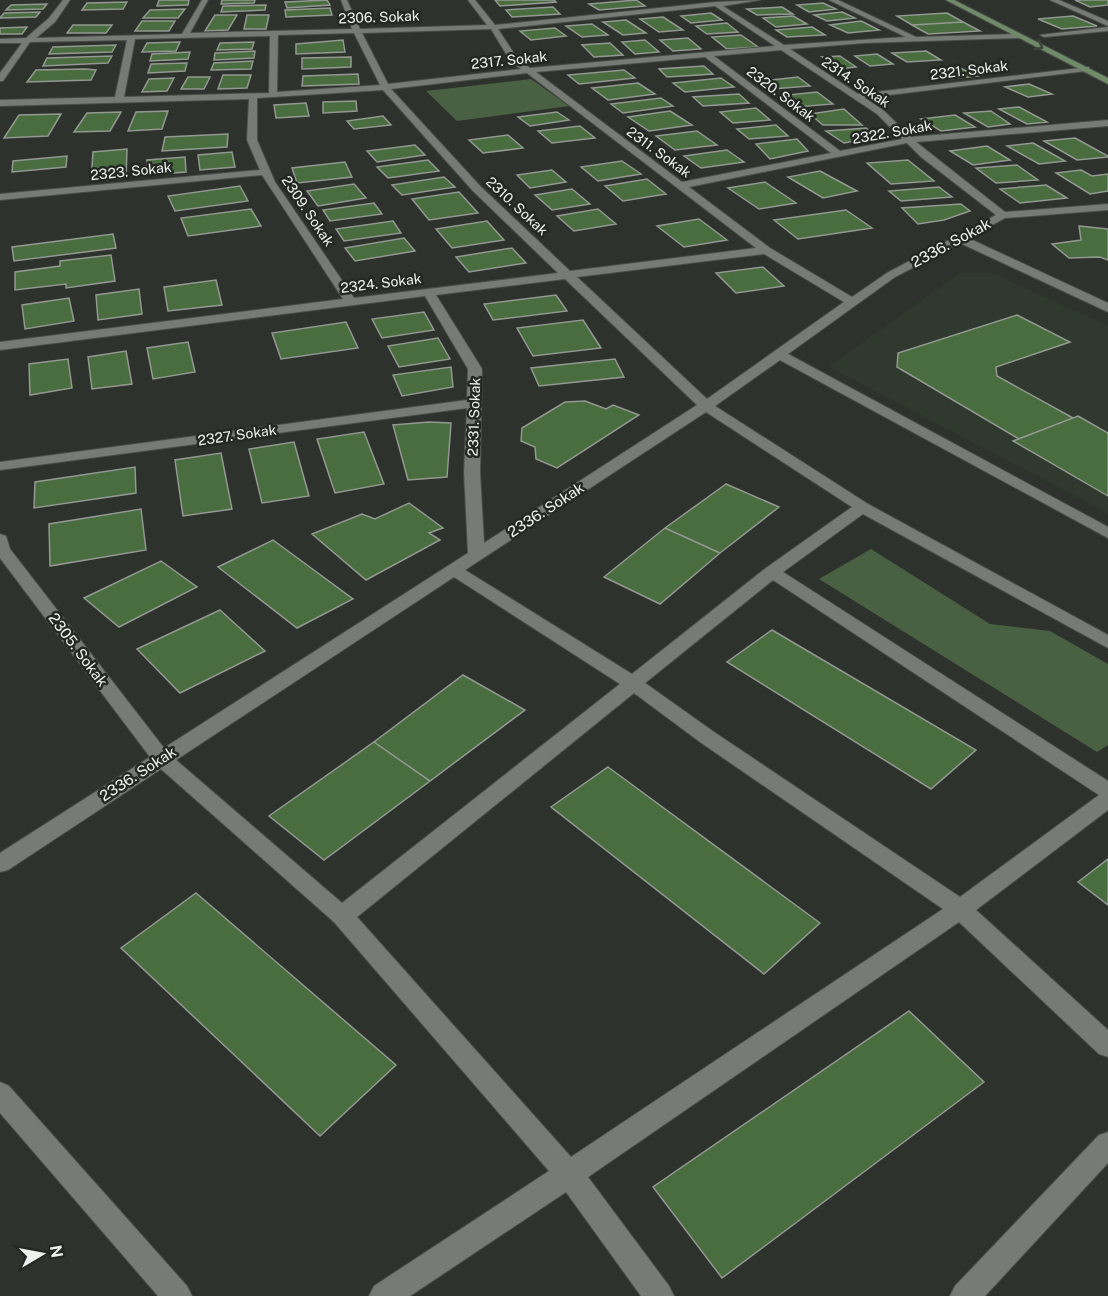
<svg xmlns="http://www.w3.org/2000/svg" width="1108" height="1296" font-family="'Public Sans',sans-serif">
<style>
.built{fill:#30392e}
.green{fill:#496043}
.building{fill:#496d3f;stroke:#939892;stroke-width:1.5}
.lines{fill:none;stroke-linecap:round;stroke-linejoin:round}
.minor-casing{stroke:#4a4e49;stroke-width:2}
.secondary-casing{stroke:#4a4e49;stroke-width:2}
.minor{fill:#767b75;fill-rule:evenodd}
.secondary{fill:#6f8b68;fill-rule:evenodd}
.oneway{stroke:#3a4638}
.labels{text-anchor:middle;stroke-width:5;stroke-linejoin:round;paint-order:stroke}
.far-street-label{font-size:14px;fill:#eef1ee;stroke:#242823}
.street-label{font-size:15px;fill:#eef1ee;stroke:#242823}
</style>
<rect width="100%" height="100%" fill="#2e322d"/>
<path class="built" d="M960 273H993L1108 326V513L829 367Z"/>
<path class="green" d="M531 79 569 106 457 121 426 91Z
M871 549 990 624 1050 631 1108 664V745L1097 752 819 579Z"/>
<path class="building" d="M159 0H189L188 5 157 6Z
M222 0H255L254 3 221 4Z
M327 0 330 5 287 8 285 2Z
M495 0H554L556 2 500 6Z
M636 0 645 6 599 10 589 4Z
M1075 0H1108V5L1090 7Z
M127 2 123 9 82 10 87 3Z
M823 3 836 9 809 12 797 5Z
M47 4 43 9 6 10 11 5Z
M266 5 265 10 221 12 223 6Z
M553 7 560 14 512 17 506 10Z
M782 7 793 14 757 15 747 9Z
M330 8 332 15 286 17 285 10Z
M185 9 178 18H143L150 10Z
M40 12 36 17 0 18 4 13Z
M842 12 855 18 827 21 814 15Z
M711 13 722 20 691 23 681 16Z
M947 13 963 22 912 25 897 16Z
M215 15H237L228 30 205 31Z
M247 15H269L266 29H244Z
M793 16 807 24 776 27 763 18Z
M1073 16 1097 26 1062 29 1038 19Z
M663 17 683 30 659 32 640 19Z
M626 20 646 33 623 35 603 22Z
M142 21H175L169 31H135Z
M861 21 879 30 848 33 830 25Z
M963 22 980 31 928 34 912 25Z
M727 23 738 32 707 34 696 26Z
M592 24 608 35 582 37 566 26Z
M73 25H112L106 33H67Z
M27 27 22 34H0V28Z
M812 27 825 35 787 37 776 30Z
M555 28 566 36 531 40 520 31Z
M741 35 758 47 727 49 712 37Z
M688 38 701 49 673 51 660 40Z
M343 40 345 52 296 54V44Z
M645 40 659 52 635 54 622 42Z
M180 42 176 51 142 52 147 43Z
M254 42 252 49 217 50 220 43Z
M610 43 623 55 594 57 582 45Z
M116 45 112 52 49 54 53 47Z
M255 51 254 58 214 60 215 53Z
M926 51 941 60 907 62 892 53Z
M190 52 188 59 150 61 152 54Z
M877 54 893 64 870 66 855 56Z
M112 56 108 63 43 66 47 58Z
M840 56 856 67 838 69 822 57Z
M351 57V67L302 69V58Z
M253 61 251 69 211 70 214 63Z
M187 63 185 71 148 73 151 64Z
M704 66 713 74 667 77 659 69Z
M958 67 977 76 949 79 932 69Z
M85 69 96 70 91 80 27 82 36 70Z
M624 70 635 78 579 84 568 75Z
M358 74 359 84 302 86 303 76Z
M223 75H251L247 88 218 89Z
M188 77H210L204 89H181Z
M798 77 810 86 772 89 761 81Z
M174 78 167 91 142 92 149 79Z
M721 78 734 87 685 92 673 83Z
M638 83 655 94 608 100 592 88Z
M1029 84 1052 94 1028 97 1005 87Z
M817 92 833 104 795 107 779 96Z
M739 94 749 103 703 106 693 97Z
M661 98 673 106 623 113 611 104Z
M356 101 357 111 323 113V102Z
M306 103 309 116 276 118 274 105Z
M1019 107 1047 122 1027 124 999 109Z
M756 108 770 120 733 123 720 112Z
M844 109 862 125H823L810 114Z
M168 111 162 129 128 131 136 112Z
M670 111 692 125 649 131 628 117Z
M991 111 1010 124 988 127 964 113Z
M121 112 110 131 74 132 87 113Z
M557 112 569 120 530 126 518 117Z
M61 114 48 136 4 138 19 115Z
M955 115 975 127 941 131 921 119Z
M383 116 391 125 354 129 347 121Z
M776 125 788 136 749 139 737 129Z
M580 126 595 138 552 143 538 131Z
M866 128 878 137 844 143 826 131Z
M697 131 717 145 675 150 656 136Z
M228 134 227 147 162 151 165 137Z
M508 135 523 148 483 153 469 140Z
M1075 138 1108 156V157L1077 160 1044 141Z
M797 139 808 151 770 159 756 144Z
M1033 143 1065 161 1039 164 1007 146Z
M415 145 425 155 377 162 367 151Z
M987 146 1010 160 973 165 950 151Z
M127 149 126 178 91 181 93 152Z
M727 150 744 162 701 168 684 156Z
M232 152 235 167 200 170 198 155Z
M67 156 66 167 12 172 13 161Z
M185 157 186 172 147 175V160Z
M428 160 439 171 388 178 377 167Z
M908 160 934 181 891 184 867 163Z
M622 161 641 174 598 181 581 167Z
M345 162 352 177 297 183 292 168Z
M1017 165 1038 180 996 183 976 168Z
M552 170 566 182 530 188 517 175Z
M1081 170 1092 176 1108 174V191L1090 194 1056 173Z
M820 171 857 191 823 198 788 177Z
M444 177 455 187 402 195 392 185Z
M647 179 666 194 623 201 605 186Z
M765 182 796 203 759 209 728 188Z
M354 184 366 198 318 206 307 191Z
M1046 185 1067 198 1020 203 1000 189Z
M240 186 248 201 175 211 168 196Z
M939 187 952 197 901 201 889 191Z
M572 189 590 204 552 210 535 195Z
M459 192 478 213 429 220 412 199Z
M374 203 382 214 330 221 323 210Z
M961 204 970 211 944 220 918 224 902 208Z
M251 209 261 226 188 236 181 218Z
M598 209 616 224 574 231 557 216Z
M846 210 872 228 798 239 774 220Z
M699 219 727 240 684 247 657 226Z
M393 221 401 233 344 241 336 229Z
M487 221 504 240 452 248 436 229Z
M1079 226 1108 229V260L1100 257 1069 258 1052 244 1081 240Z
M113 234 116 248 14 261 12 247Z
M404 238 415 251 355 261 345 248Z
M512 248 526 263 469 272 456 257Z
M111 255 115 281 66 288V284L15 290V272L60 266V261Z
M763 267 784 286 736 293 716 273Z
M216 280 222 305 168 311 164 287Z
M139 289 142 314 98 320 96 295Z
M556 295 567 311 493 320 484 304Z
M69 298 74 321 25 329 22 305Z
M424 312 434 330 382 338 372 319Z
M1017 315 1070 342 996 367 997 376 1073 418 1019 439 897 367 898 353Z
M583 320 601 348 533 356 517 328Z
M346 322 358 348 281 359 272 333Z
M438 338 450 359 399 367 388 346Z
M188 342 195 372 153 379 147 348Z
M126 351 132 384 92 389 88 357Z
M68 359 72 388 30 395 29 364Z
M615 359 624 377 539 386 531 368Z
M451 367 453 387 402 396 393 375Z
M585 401 606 409 613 405 639 415 557 468 536 459 535 447 521 441 522 428 565 402Z
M1078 416 1108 433V496L1013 441Z
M429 422 451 423 447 477 408 480 393 425Z
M364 432 384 484 335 493 317 439Z
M294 442 309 496 262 503 249 449Z
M221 453 232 509 183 516 175 460Z
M135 467 136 493 34 508 35 482Z
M726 484 779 507 720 553 665 528Z
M409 503 443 528 429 533 440 540 366 580 312 534 362 514 375 519Z
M141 509 146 550 50 566 49 524Z
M665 528 720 553 660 604 604 577Z
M273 540 353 599 297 628 218 567Z
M161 561 197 587 119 627 84 598Z
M220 610 265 651 180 693 137 649Z
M772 630 976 750 931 789 727 662Z
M463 675 525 710 430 781 374 742Z
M374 742 430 781 324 860 269 816Z
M608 767 820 923 764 974 551 807Z
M1108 859V905L1078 882Z
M196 893 396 1065 320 1136 121 948Z
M909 1011 984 1082 722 1278 653 1187Z"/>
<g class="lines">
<g class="minor-casing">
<path id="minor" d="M63 0H70L55 22 36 38 182 34 202 0H208L190 33 352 29 341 0H347L360 29 487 25 468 0H475L495 25 716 2 760 0 723 6 784 45 906 37 829 0H838L916 37 1020 34 1024 36 1020 38 864 43 790 49 858 94 1089 67V71H1086L865 98 883 110 911 137 1108 120V126L916 142 1005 212 1108 204V210L1005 218 968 238 1108 303V312L960 243 895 277 788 354 1108 527V538L780 360 715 406 868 504 1108 635V648L863 514 783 572 1108 781V810L976 910 1108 1030V1057L1099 1054 959 922 588 1177 669 1286 674 1296H641L566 1192 410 1296H369L374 1286 549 1171 334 922 161 769 8 870 0 872V853L150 757 0 558V534L6 536 10 549 164 748 468 553 464 472 467 408 0 470V462L467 400 468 369 425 296 0 350V342L343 299 262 175 0 200V194L260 170 247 140 249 99 0 106V100L115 97 127 40 30 42 3 81H0V73L22 43H0V39L26 38 49 18ZM715 6 775 46 530 68 517 58 498 29ZM491 29 511 62 521 69 388 84 362 33ZM354 33 380 85 277 92 278 35ZM270 36 269 93 124 97 135 39ZM781 50 877 114 902 139 840 151 714 56ZM705 57 831 153 682 182 536 72ZM527 73 756 248 570 271 481 187 391 89ZM383 90 473 191 558 273 354 298 275 182 257 140V98ZM907 143 921 157 996 215 887 273 852 297 770 248 689 187ZM764 254 844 302 707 399 577 277ZM565 279 697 405 484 543 480 472 482 369 436 295ZM706 412 852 507 766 568 632 674 465 570ZM454 577 620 684 342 903 176 760ZM773 580 1099 795 960 897 714 732 645 683ZM634 693 700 742 943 909 571 1157 357 917Z
M1050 0H1059L1108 21V26Z
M1108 27V31L1044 37 1040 35Z
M0 1082 9 1086 187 1286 192 1296H158L0 1113Z
M1108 1132V1163L985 1296H950L955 1286 1099 1135Z"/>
</g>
<g class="secondary-casing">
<path id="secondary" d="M946 0H954L1108 78V84Z"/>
</g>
<use href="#minor" class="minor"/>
<use href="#secondary" class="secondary"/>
</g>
<defs><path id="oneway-chevron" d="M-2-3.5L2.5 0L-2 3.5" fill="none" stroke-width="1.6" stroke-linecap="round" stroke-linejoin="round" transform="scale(1.5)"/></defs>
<use class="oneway" href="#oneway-chevron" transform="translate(1039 46) rotate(27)"/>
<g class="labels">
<g class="far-street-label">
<text transform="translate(379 17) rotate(-2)" y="5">2306. Sokak</text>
<text transform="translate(509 60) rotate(-6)" y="5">2317. Sokak</text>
<text transform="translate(969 70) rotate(-7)" y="5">2321. Sokak</text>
<text transform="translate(856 82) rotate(34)" y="5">2314. Sokak</text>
<text transform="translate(781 94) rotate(37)" y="5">2320. Sokak</text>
<text transform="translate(892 132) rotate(-10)" y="5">2322. Sokak</text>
<text transform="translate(659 152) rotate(36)" y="5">2311. Sokak</text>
<text transform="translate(131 171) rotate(-6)" y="5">2323. Sokak</text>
<text transform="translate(517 206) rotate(43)" y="5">2310. Sokak</text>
<text transform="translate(308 211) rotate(56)" y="5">2309. Sokak</text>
<text transform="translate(381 283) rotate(-7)" y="5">2324. Sokak</text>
<text transform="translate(474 417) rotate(-88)" y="5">2331. Sokak</text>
<text transform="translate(237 435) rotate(-8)" y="5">2327. Sokak</text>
</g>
<g class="street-label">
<text transform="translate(951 243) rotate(-28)" y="5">2336. Sokak</text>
<text transform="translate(546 510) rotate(-33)" y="5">2336. Sokak</text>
<text transform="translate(78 650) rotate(53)" y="5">2305. Sokak</text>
<text transform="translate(138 774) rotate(-33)" y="5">2336. Sokak</text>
</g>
</g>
<g transform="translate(42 1254) rotate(80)" stroke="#242823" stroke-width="4.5" paint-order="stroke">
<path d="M0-4.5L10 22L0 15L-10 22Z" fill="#eef1ee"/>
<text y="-9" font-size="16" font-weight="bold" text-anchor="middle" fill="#eef1ee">N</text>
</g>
</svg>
